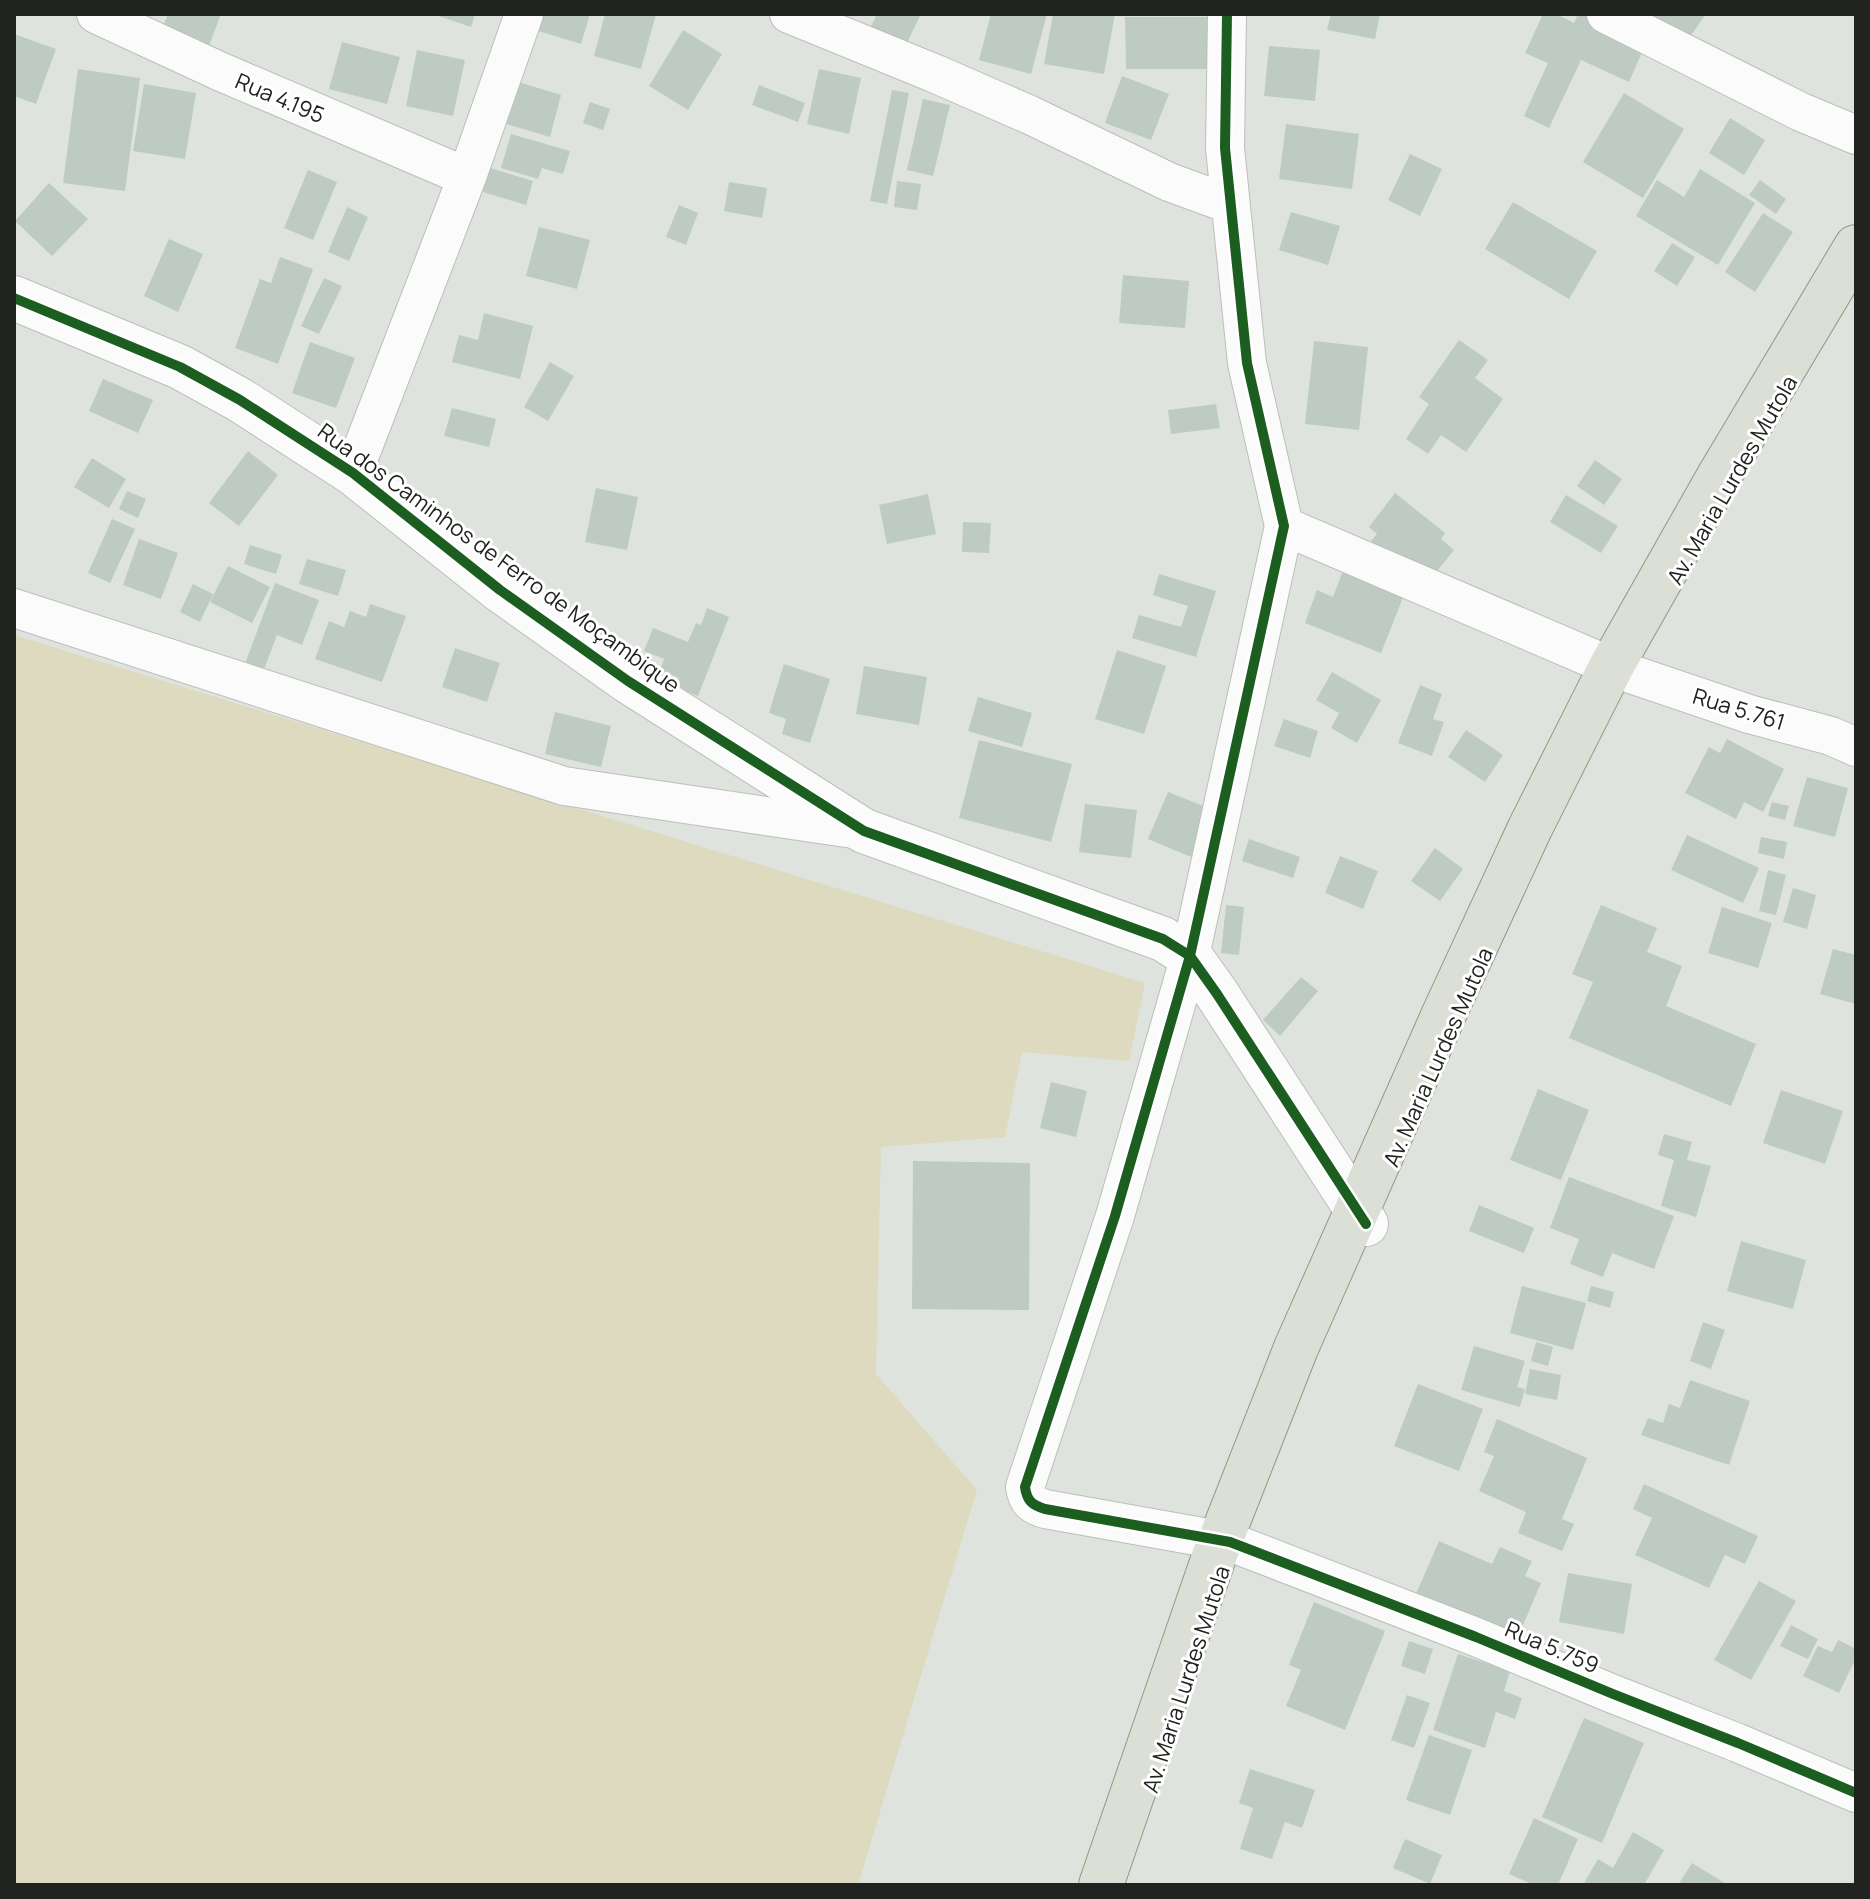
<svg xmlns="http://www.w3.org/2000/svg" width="1870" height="1899" font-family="Manrope,sans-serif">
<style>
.green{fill:#dedac0}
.building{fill:#bdcbc2}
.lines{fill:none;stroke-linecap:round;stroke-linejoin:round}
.street-casing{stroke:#bcbebb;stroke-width:40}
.secondary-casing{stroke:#bcbebb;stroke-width:46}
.primary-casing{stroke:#929785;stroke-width:46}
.street{stroke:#fafbfa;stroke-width:38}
.secondary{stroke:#fafbfa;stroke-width:44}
.primary{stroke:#dcdfd6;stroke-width:44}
.cycleway-casing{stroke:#fff;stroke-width:15}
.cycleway{stroke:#1b5e20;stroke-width:10}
.labels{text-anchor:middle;stroke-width:6;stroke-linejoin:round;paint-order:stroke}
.street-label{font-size:22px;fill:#202320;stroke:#fff}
</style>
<rect width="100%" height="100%" fill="#dfe3de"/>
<path class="green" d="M14 635 1145 983 1129 1061 1022 1052 1005 1137 881 1147 876 1374 977 1490 858 1885H14Z"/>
<path class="building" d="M168 14H221L208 48 162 29Z
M433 14H475L471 27Z
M540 14H590L581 44 535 30Z
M605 14H656L641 69 594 56Z
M877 14H921L904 49 868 33Z
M991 14H1047L1031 74 979 60Z
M1053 14H1115L1104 74 1044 64Z
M1331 14H1380L1375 39 1327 30Z
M1543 14H1556L1574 23 1578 14H1594L1643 50 1629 82 1581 60 1549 128 1524 116 1548 63 1525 53Z
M1651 14H1706L1682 48 1645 22Z
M1125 17H1207L1208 69H1126Z
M683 30 722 54 688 110 649 86Z
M14 34 56 49 36 104 14 96Z
M342 42 400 57 387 104 329 89Z
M1269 46 1320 50 1315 101 1264 96Z
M417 50 465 60 453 116 406 106Z
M78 69 140 78 125 191 63 183Z
M819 69 861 78 849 134 807 124Z
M1122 76 1169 94 1151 140 1105 123Z
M515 81 561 95 550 137 503 123Z
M144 84 196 93 185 159 133 151Z
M759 85 805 103 798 122 752 105Z
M892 90 909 93 887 204 870 201Z
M1624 93 1684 129 1643 198 1583 162Z
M923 99 950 105 933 176 907 170Z
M590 102 610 109 603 130 583 123Z
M1730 118 1765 140 1744 175 1709 153Z
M1286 124 1359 134 1352 189 1279 179Z
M511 134 570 151 563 174 542 168 538 179 501 168Z
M1410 154 1442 169 1420 216 1388 200Z
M490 168 533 181 526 205 483 192Z
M1700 169 1755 203 1718 265 1636 216 1657 180 1684 197Z
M308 170 337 182 313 240 284 228Z
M1760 180 1786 199 1776 214 1749 195Z
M897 181 921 184 917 210 894 207Z
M729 182 767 188 762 218 724 211Z
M49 183 88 219 52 256 15 221Z
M1513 202 1597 251 1569 299 1485 249Z
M679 205 698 213 686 245 666 237Z
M347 207 368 217 349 261 328 252Z
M1291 212 1340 226 1328 265 1279 250Z
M1763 213 1793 232 1755 292 1725 272Z
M539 227 590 240 577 289 526 276Z
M169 239 203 254 178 312 144 296Z
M1672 243 1695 257 1677 286 1654 271Z
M280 257 313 269 278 364 235 348 260 279 271 283Z
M1123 275 1189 281 1185 328 1119 323Z
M324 278 342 286 319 334 301 326Z
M484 313 533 326 520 379 452 362 459 335 478 340Z
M1459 340 1488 360 1475 378 1503 399 1466 452 1441 435 1428 454 1406 439 1429 404 1419 397Z
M1314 341 1368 347 1359 430 1305 424Z
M310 342 355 358 336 408 292 393Z
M550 362 574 376 548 421 524 407Z
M103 379 153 400 138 433 89 411Z
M1216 404 1220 428 1171 434 1168 410Z
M452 408 496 419 489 447 444 436Z
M248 451 278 475 239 526 209 503Z
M92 458 126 479 109 508 74 487Z
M1595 460 1622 479 1604 505 1577 486Z
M596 488 638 497 627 550 585 542Z
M127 491 146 499 138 518 119 509Z
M1395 493 1445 533 1441 539 1454 550 1426 585 1371 541 1377 534 1369 527Z
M928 494 936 534 887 544 879 505Z
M1566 495 1618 526 1601 553 1550 522Z
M112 519 135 529 110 583 88 573Z
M963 522 991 523 989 553 962 552Z
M139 539 178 553 161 599 123 585Z
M250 545 282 555 276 574 244 564Z
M307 559 346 570 338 596 299 584Z
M228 566 270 587 252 623 210 602Z
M1343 571 1404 595 1381 653 1305 623 1317 590 1333 597Z
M1159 574 1216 591 1196 657 1132 638 1139 615 1181 627 1188 606 1153 595Z
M275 583 319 600 302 645 277 635 263 672 245 664Z
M193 584 213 594 200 622 180 612Z
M370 604 406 616 382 682 315 659 329 621 344 627 350 611 366 617Z
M707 608 729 617 698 696 675 687 678 678 660 670 664 659 644 651 653 628 688 642 696 623 701 625Z
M455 648 500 663 487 702 442 687Z
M1117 650 1166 666 1144 734 1095 719Z
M784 664 830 679 810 743 782 734 786 719 769 713Z
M864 666 927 677 919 725 856 714Z
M1332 672 1381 700 1357 743 1331 728 1339 713 1316 700Z
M1420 685 1442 694 1433 719 1444 722 1432 756 1398 743Z
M978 697 1032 713 1022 747 968 731Z
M555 712 611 726 601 767 545 754Z
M1284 719 1318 731 1310 758 1274 746Z
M1466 730 1503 755 1485 782 1448 757Z
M1727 739 1784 769 1763 812 1744 802 1736 819 1685 793 1709 747 1720 753Z
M979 740 1072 764 1051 842 959 818Z
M1807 777 1848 788 1835 837 1793 826Z
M1168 792 1211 809 1191 857 1148 839Z
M1772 802 1789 806 1785 820 1768 816Z
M1085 804 1137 810 1131 858 1079 852Z
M1687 835 1759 868 1743 903 1671 870Z
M1761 837 1787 842 1784 859 1758 853Z
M1249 839 1300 857 1293 878 1242 861Z
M1435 848 1463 869 1440 901 1411 881Z
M1340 856 1378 871 1363 909 1325 893Z
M1768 870 1786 875 1776 915 1759 911Z
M1793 888 1816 895 1807 929 1783 922Z
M1226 905 1244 907 1239 955 1221 953Z
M1601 905 1657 928 1647 952 1682 966 1666 1006 1756 1044 1731 1106 1569 1038 1593 982 1572 974Z
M1722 907 1772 923 1758 968 1708 953Z
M1833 949 1856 955V1004L1820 994Z
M1301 977 1318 991 1280 1036 1263 1020Z
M1051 1082 1087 1091 1076 1137 1040 1128Z
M1538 1089 1589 1110 1561 1180 1510 1160Z
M1781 1090 1843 1111 1825 1164 1763 1143Z
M1664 1134 1692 1142 1687 1160 1711 1166 1696 1217 1661 1206 1674 1160 1658 1155Z
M913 1161 1030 1163 1029 1310 912 1309Z
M1569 1177 1674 1216 1654 1269 1612 1253 1603 1277 1570 1264 1579 1239 1550 1228Z
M1479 1205 1534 1228 1524 1253 1469 1231Z
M1741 1241 1806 1260 1793 1309 1727 1291Z
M1522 1286 1586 1303 1573 1350 1510 1333Z
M1591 1286 1614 1292 1610 1308 1587 1301Z
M1703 1322 1725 1330 1711 1369 1690 1361Z
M1536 1342 1553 1347 1548 1366 1531 1361Z
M1474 1346 1525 1361 1517 1387 1525 1389 1520 1407 1461 1390Z
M1530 1369 1561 1375 1557 1400 1525 1394Z
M1690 1380 1750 1401 1729 1465 1641 1435 1648 1418 1663 1423 1669 1404 1680 1408Z
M1418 1384 1483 1409 1459 1471 1394 1446Z
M1497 1419 1587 1458 1562 1519 1574 1524 1562 1551 1518 1533 1526 1512 1479 1491 1494 1456 1484 1452Z
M1644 1484 1758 1536 1745 1564 1725 1555 1709 1588 1635 1555 1652 1518 1633 1509Z
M1439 1541 1492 1564 1500 1547 1532 1561 1525 1576 1541 1583 1517 1639 1416 1594Z
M1568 1573 1632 1584 1624 1634 1559 1622Z
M1759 1581 1796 1601 1751 1680 1714 1660Z
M1314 1602 1385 1631 1345 1730 1286 1706 1301 1670 1289 1665Z
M1791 1625 1818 1639 1808 1659 1780 1646Z
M1838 1640 1856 1649V1658L1839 1693 1803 1676 1818 1646 1832 1652Z
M1409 1641 1433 1649 1425 1674 1401 1666Z
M1458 1654 1510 1671 1504 1691 1522 1698 1515 1719 1496 1712 1485 1748 1433 1730Z
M1407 1695 1430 1703 1414 1748 1391 1740Z
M1584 1718 1644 1743 1602 1843 1542 1817Z
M1429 1735 1472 1750 1450 1815 1406 1800Z
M1250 1769 1315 1790 1302 1828 1285 1822 1272 1859 1240 1849 1253 1808 1239 1803Z
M1534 1818 1578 1839 1558 1885H1534L1509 1874Z
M1633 1832 1664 1850 1644 1885H1583L1598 1859 1613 1868Z
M1405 1839 1442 1855 1430 1884 1393 1868Z
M1692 1863 1728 1885H1678Z"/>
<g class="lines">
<g class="street-casing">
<path id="street" d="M96 14 219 71 467 177
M789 14 936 74 1030 115 1169 182 1229 204
M1227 14 1225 148 1247 363 1284 526 1190 956 1115 1216 1025 1487C1027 1501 1032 1505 1045 1509L1230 1542 1476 1637 1613 1694 1738 1743 1856 1793
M1606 14 1801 112 1856 135
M353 473 467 177 524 14
M1284 526 1622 671 1749 714 1831 736 1856 747
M14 608 564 786 860 830"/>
</g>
<g class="secondary-casing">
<path id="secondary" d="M14 298 180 367 240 400 353 473 500 590 628 681 864 831 1163 939 1190 956 1217 994 1366 1224"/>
</g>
<g class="primary-casing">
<path id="primary" d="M1101 1885 1215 1554 1296 1348 1444 1014 1530 828 1611 667 1718 478 1856 247"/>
</g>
<use href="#street" class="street"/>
<use href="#secondary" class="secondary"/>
<use href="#primary" class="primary"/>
<g class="cycleway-casing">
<path id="cycleway" d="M1227 14 1225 148 1247 363 1284 526 1190 956 1115 1216 1025 1487C1027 1501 1032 1505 1045 1509L1230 1542 1476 1637 1613 1694 1738 1743 1856 1793
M14 298 180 367 240 400 353 473 500 590 628 681 864 831 1163 939 1190 956 1217 994 1366 1224"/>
</g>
<use href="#cycleway" class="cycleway"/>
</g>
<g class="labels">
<g class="street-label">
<text transform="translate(280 98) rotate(23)" y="8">Rua 4.195</text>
<text transform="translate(1732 480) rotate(-60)" y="8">Av. Maria Lurdes Mutola</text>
<text transform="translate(499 558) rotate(36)" y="8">Rua dos Caminhos de Ferro de Moçambique</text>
<text transform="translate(1739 709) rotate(17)" y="8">Rua 5.761</text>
<text transform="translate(1438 1057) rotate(-66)" y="8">Av. Maria Lurdes Mutola</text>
<text transform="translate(1552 1647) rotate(23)" y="8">Rua 5.759</text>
<text transform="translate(1186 1679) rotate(-72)" y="8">Av. Maria Lurdes Mutola</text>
</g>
</g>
<rect width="1870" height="1899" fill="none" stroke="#202320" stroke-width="32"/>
</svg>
